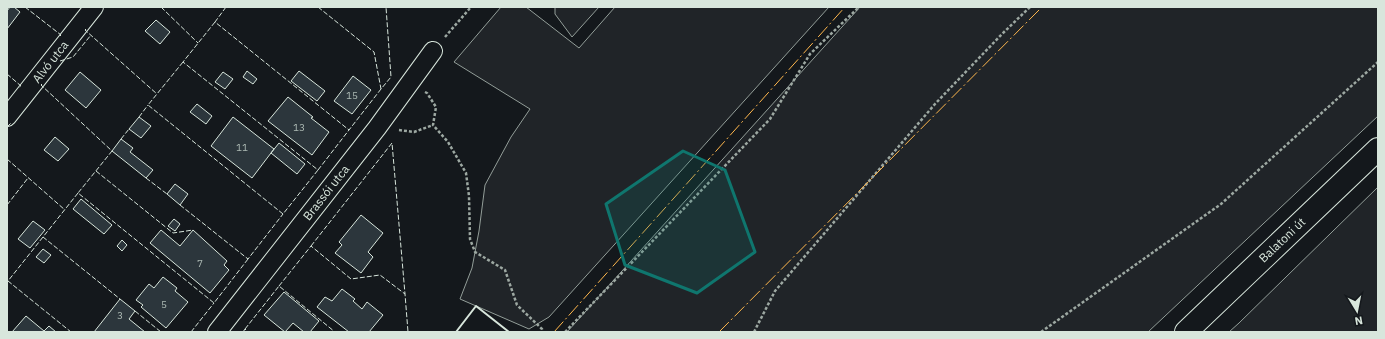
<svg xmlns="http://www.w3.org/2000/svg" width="1385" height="339" font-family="'IBM Plex Sans',sans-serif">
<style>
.green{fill:#202428;stroke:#939e99}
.building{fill:#2c363c;stroke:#d8e6dc}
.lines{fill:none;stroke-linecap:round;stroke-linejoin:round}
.minor-casing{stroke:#d8e6dc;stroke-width:20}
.primary-casing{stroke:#d8e6dc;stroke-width:24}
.path{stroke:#9da8a2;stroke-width:2.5;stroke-dasharray:3 2;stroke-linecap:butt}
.minor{stroke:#14181c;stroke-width:18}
.primary{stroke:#14181c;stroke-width:22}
.fence{stroke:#d8e6dc;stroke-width:1;stroke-dasharray:5 2;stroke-linecap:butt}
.wall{stroke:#d8e6dc;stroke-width:2}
.power{stroke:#ffb74d;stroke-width:1;stroke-dasharray:14 3 2 3;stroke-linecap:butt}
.marked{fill:#0f766e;fill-opacity:0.2;stroke:#0f766e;stroke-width:3;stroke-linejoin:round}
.labels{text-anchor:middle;stroke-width:3;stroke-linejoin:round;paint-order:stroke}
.number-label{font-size:10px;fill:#adbab4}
.street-label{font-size:12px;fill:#d8e6dc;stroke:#14181c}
</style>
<rect width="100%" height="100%" fill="#14181c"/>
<path class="green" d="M501 7H526L579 48 615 7H829L549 317 529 329 460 299 472 268 479 231 485 185 511 137 530 109 454 62Z
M555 7H599L572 37 555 14Z
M860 7H1378V116L1148 332H567Z
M1378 187V332H1229L1239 323Z"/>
<path class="building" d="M10 7H14L20 12 7 29V11Z
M156 20 170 32 160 44 145 31Z
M247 71 257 79 253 84 243 77Z
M299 71 325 91 317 101 291 81Z
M80 72 101 90 86 108 65 90Z
M223 72 233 79 225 89 215 82Z
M353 76 371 90 352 114 334 101Z
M288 97 313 117 311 118 329 132 312 155 268 121Z
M197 104 212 116 206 124 190 112Z
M139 117 151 126 141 138 129 129Z
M233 117 274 149 252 178 211 146Z
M55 137 69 149 58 161 44 150Z
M121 139 133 148 130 152 153 170 146 178 112 151Z
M279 143 305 164 297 174 271 153Z
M175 184 188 194 180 205 167 194Z
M81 199 112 225 104 234 73 209Z
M361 215 383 233 368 252 373 257 361 273 335 253 342 245 339 242Z
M174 219 180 224 175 231 168 226Z
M33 221 45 230 30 248 18 239Z
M161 230 180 246 193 230 227 261 224 265 229 270 210 293 150 243Z
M122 240 127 245 122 251 117 246Z
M43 249 51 255 44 263 36 257Z
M163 277 177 288 175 291 188 302 166 328 141 307 143 305 136 300 149 284 154 288Z
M342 289 355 299 353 301 362 309 367 302 383 315 369 332H349L317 307 325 297 332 301Z
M284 292 319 321 310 332H304L293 323 285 332 264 315Z
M120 299 135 311 129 319 145 332H94Z
M26 316 44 331 49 326 56 332H12Z"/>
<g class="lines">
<g class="minor-casing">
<g id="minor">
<path id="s1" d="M7 117 94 7"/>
<path id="s2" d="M217 332 377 128 433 51"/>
</g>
</g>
<g class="primary-casing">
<g id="primary">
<path id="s3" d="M1186 332 1378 149"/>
</g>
</g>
<path class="path" d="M445 37 471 7
M425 92 427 93 436 107 433 125 448 142 466 173 469 196 470 239 475 252 505 270 517 305 542 329 543 332
M399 130 414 132 433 125
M565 332 770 119 810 54 859 7
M754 332 775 291 935 104 1002 34 1030 7
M1041 332 1221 204 1378 62"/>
<use href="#minor" class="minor"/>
<use href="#primary" class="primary"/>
<path class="fence" d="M25 7 61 35 59 37
M161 7 198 43
M226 7 215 22 349 130 381 89
M318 7 374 52 381 89 391 77 386 7
M215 22 183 62 318 170 349 130
M86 29 85 30 157 94
M60 61 73 57 91 35
M183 62 148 105 283 214 318 170
M7 74 21 86 19 88
M42 84 41 85 112 151 78 193 214 303 248 259
M139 117 148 105
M7 127 11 123
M121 139 129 129
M7 159 65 210
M96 171 173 233 193 230
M146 178 167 194
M78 193 43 237 120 299
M7 205 28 178
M180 205 248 259 283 214
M43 237 8 281 71 332
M311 246 392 143 405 294
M279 286 311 246 351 279 380 275 405 294 408 332
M135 311 161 332
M245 329 279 286 335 332
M191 332 214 303
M243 332 245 329 248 332"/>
<path class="wall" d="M456 332 476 306 509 332"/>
<path class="power" d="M554 332 845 7
M719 332 1042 7"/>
</g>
<path class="marked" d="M683 151 725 170 755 252 697 293 625 265 606 204Z"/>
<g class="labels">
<g class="number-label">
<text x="352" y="99">15</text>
<text x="299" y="131">13</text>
<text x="242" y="151">11</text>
<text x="200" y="267">7</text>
<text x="164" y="308">5</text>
<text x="120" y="319">3</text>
</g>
<g class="street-label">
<text dy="4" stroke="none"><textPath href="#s1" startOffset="70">Alvó utca</textPath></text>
<text dy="4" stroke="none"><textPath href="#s2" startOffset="177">Brassói utca</textPath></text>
<text dy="4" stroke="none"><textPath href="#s3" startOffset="133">Balatoni út</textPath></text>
</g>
</g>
<rect width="1385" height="339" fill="none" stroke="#d8e6dc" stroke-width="16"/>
<g transform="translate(1357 311) rotate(170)" stroke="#14181c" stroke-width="3" paint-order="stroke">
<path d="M0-3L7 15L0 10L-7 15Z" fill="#d8e6dc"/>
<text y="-6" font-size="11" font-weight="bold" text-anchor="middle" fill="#d8e6dc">N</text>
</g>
</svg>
